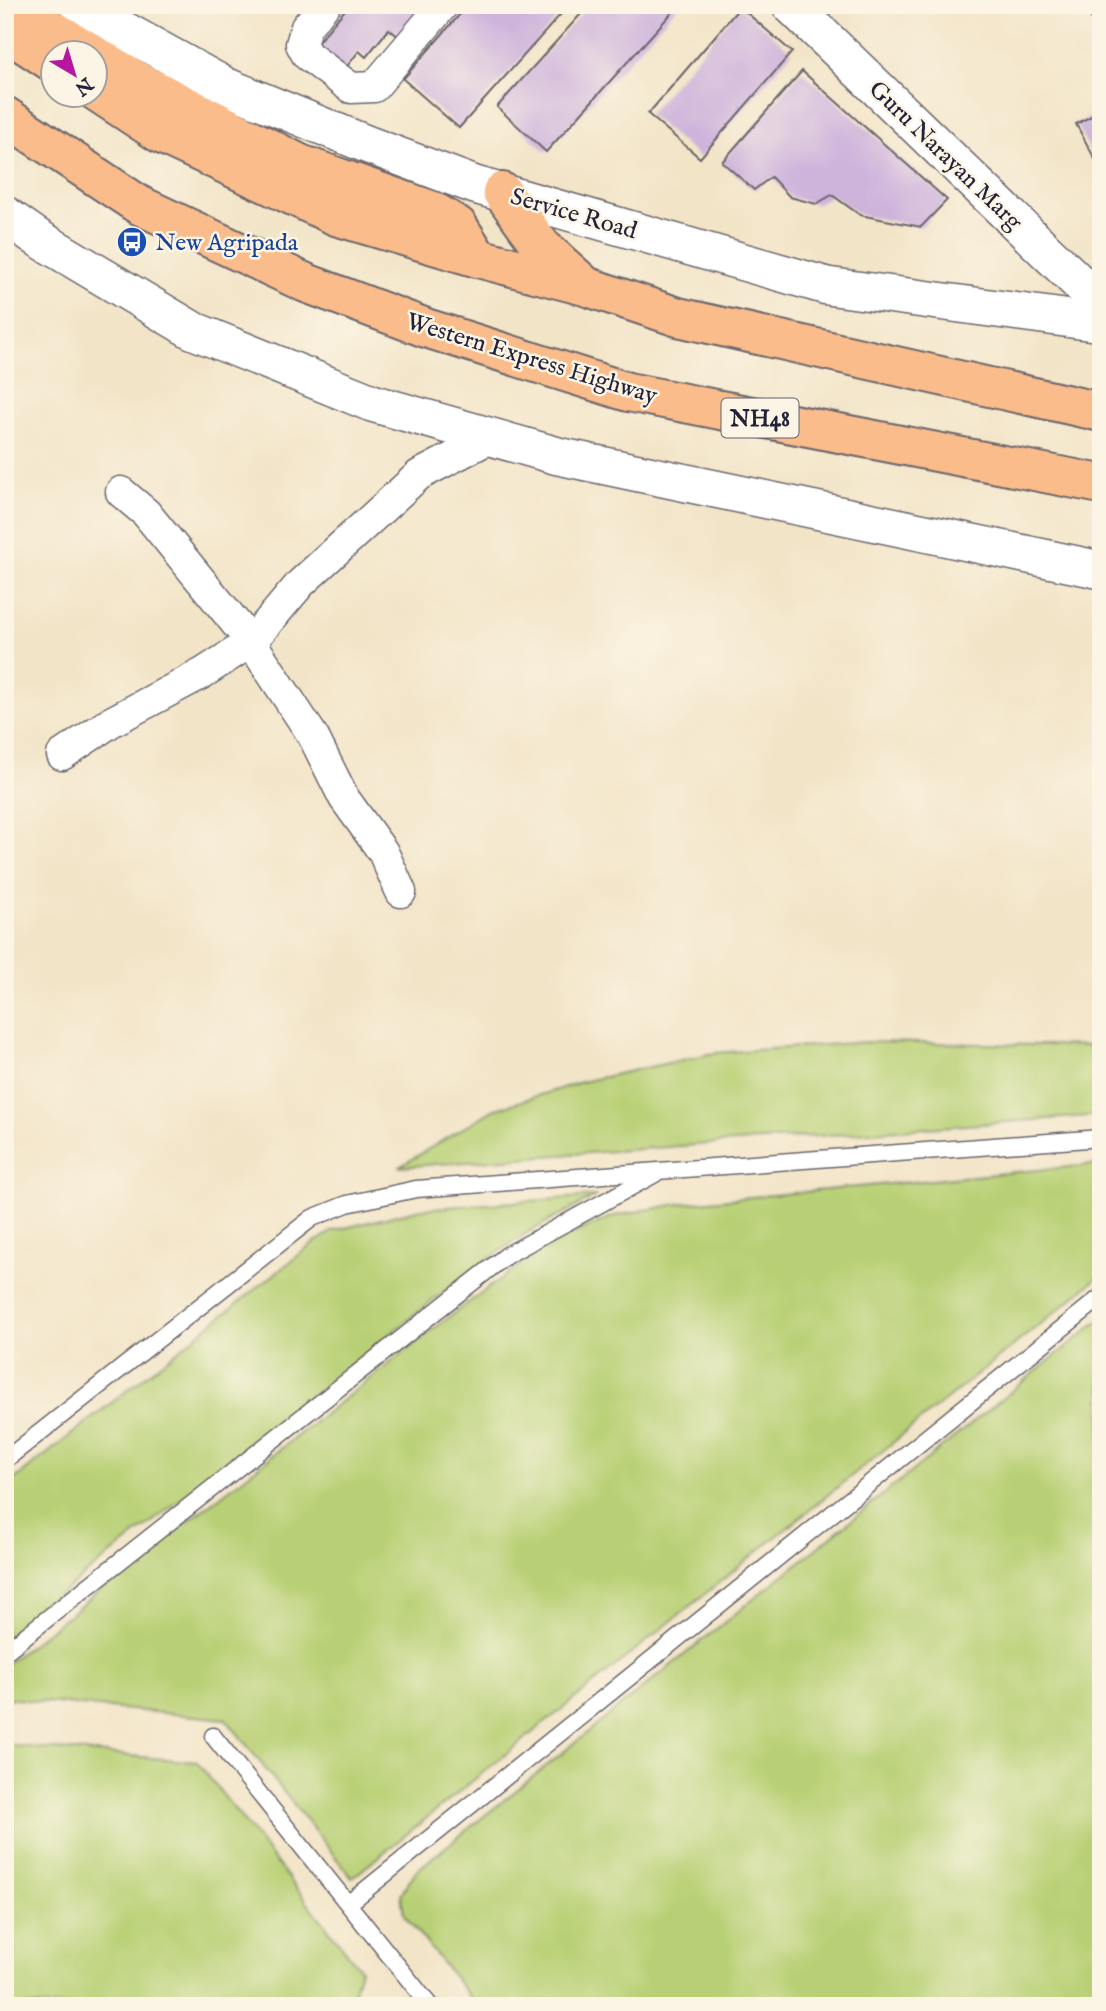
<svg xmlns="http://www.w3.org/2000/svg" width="1106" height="2011" font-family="'IM FELL English',serif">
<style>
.green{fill:#b8d075;stroke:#6d7958;stroke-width:2}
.building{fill:#ceb3db}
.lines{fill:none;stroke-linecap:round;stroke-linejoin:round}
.service-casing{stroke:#6b666c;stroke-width:19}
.minor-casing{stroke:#6b666c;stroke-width:33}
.tertiary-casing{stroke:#6b666c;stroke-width:40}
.trunk-casing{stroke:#6b666c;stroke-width:42}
.motorway-casing{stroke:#6b666c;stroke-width:42}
.service{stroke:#fff;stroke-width:16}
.minor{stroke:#fff;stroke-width:30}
.tertiary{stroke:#fff;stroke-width:37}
.trunk{stroke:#fabc8b;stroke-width:38}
.motorway{stroke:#fabc8b;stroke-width:38}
.labels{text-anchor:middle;stroke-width:5;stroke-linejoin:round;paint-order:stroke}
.shield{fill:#fcf5e5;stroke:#63616e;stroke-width:2}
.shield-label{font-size:23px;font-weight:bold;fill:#22223b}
.street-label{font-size:24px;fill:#22223b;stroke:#fcf5e5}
.transit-label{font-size:24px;fill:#164399;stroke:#fcf5e5;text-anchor:start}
</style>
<rect width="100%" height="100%" fill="#fcf5e5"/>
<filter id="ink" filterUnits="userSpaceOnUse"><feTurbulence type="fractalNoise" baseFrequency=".0143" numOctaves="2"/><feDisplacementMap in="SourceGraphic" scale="14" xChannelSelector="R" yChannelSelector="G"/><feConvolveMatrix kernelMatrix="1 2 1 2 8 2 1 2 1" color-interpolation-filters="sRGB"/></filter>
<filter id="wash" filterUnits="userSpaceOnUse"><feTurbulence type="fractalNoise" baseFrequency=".00686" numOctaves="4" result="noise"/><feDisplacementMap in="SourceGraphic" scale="28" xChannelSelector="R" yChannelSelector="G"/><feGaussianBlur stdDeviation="1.57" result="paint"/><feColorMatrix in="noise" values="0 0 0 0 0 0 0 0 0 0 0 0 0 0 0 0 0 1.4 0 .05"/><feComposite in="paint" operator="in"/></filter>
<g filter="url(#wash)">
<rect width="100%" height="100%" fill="#f2e4c7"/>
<path class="green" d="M866 1042 1101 1046V1115L399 1167 493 1110 581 1082 714 1053Z
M1101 1164V1275L352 1878 226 1719 5 1698V1665L450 1316 549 1244 614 1216 678 1204Z
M596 1196 530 1231 466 1274 5 1638V1487L314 1243 333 1231 421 1209Z
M1101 1319V1993L1085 2006H477L404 1915 401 1894 416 1871Z
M5 1745 197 1762 360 1969 350 2006H5Z"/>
<g id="blocks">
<path class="building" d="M349 5H436L405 42 389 29 366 57 359 51 341 74 311 50Z
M468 5H569L459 128 403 79Z
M589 5H679L546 152 497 107Z
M1082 5H1101V32Z
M740 7 792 52 700 158 648 114Z
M802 71 947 200 921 227 860 215 832 195 816 204 790 197 771 177 754 190 722 162Z
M1101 111V161L1097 163 1076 124Z"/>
</g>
</g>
<g filter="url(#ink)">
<use href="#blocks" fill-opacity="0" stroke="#6b666c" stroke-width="2"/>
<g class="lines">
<g class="service-casing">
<path id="service" d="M5 1460 312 1218 347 1204 416 1189 1101 1138
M5 1652 507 1255 655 1174
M213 1736 430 2006
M348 1904 1101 1297"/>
</g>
<g class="minor-casing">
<path id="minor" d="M325 5 306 27 301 44 307 55 351 88 374 87 443 5
M121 492 146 513 251 642 313 736 344 798 383 852 401 892
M62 755 111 722 203 673 251 642 301 583 419 475 492 437"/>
</g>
<g class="tertiary-casing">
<path id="tertiary" d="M78 5 225 86 366 144 475 185 827 286 1101 323
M791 5 1101 304
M5 215 38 238 192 330 372 403 558 456 1101 570"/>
</g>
<g class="trunk-casing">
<path id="trunk" d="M11 5 90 52
M94 55 141 83 300 164 433 211 458 226 478 258"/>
</g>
<g class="motorway-casing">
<path id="motorway" d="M5 31 52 62
M94 90 161 134 336 216 478 258 585 286 678 317 1101 412
M5 116 139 205 306 283 426 328 628 392 1101 484
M502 192 542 247 581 282"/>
</g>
<use href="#service" class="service"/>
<use href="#minor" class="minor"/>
<use href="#tertiary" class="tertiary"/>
<use href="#trunk" class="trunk"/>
<use href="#motorway" class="motorway"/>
</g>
</g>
<defs>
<g id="bus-disc" transform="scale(1.575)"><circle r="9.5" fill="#1a4fb4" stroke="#fcf5e5"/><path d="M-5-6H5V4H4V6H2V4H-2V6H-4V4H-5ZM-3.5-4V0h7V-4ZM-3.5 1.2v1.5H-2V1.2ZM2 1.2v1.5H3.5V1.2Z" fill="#fff"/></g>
</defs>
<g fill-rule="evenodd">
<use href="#bus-disc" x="132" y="242"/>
</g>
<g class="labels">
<rect class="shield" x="721.5" y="398.5" width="77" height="39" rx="5"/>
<g class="shield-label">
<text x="760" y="426">NH48</text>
</g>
<g class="street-label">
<text transform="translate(946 155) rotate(44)" y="8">Guru Narayan Marg</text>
<text transform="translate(574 213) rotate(16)" y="8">Service Road</text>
<text transform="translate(532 358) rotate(17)" y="8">Western Express Highway</text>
</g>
<g class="transit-label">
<text x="155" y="250">New Agripada</text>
</g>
</g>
<rect width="1106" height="2011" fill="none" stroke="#fcf5e5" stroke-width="28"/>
<g transform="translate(74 74) rotate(142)"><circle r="33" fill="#fcf5e5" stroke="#a5a1a1" stroke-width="2"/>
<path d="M0-5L12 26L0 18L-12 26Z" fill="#b5179e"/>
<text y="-10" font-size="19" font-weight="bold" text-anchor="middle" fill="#22223b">N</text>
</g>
</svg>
